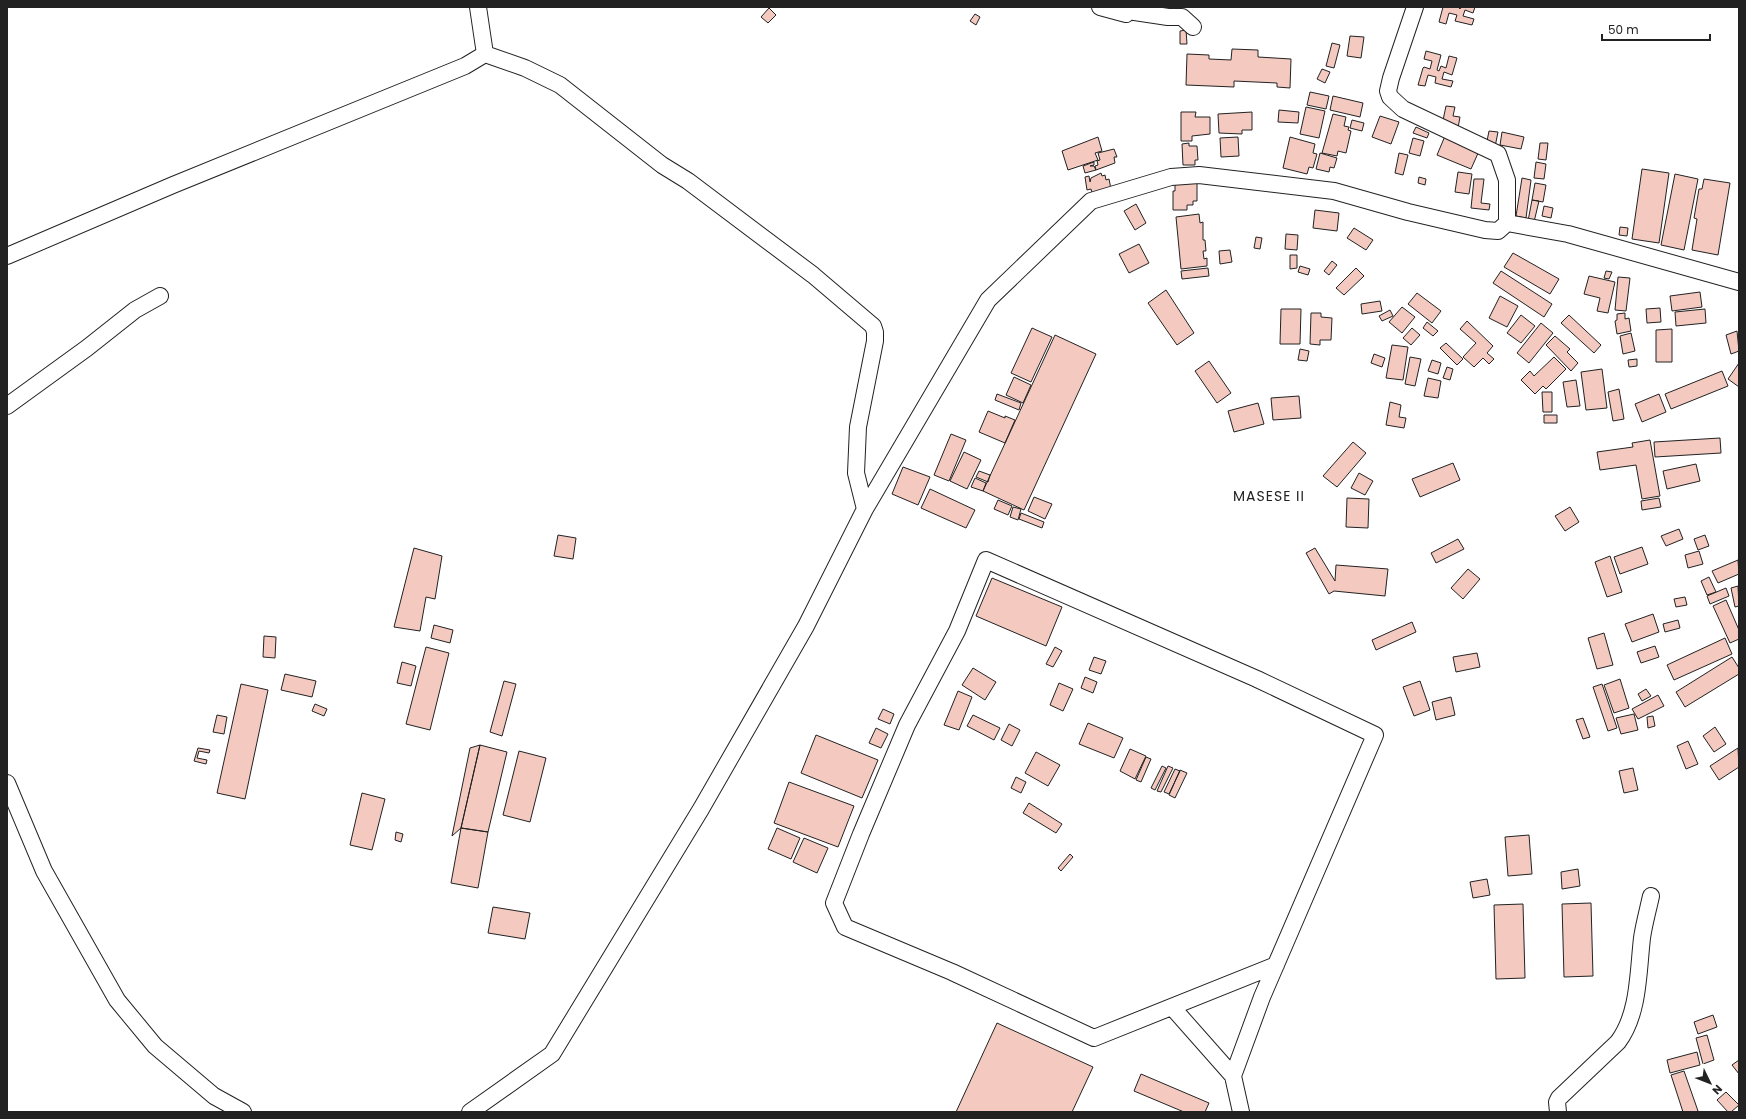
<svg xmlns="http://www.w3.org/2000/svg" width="1746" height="1119" font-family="Poppins,sans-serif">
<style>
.building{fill:#f3c9c0;stroke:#222}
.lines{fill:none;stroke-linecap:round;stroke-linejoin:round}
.minor-casing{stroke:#222;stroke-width:18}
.minor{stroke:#fff;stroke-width:16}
.labels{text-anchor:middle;stroke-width:3;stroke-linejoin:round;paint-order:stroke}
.quarter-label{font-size:14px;letter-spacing:1px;fill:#222;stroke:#fff}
</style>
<rect width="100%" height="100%" fill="#fff"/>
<path class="building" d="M1443 7H1458L1460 9 1461 7H1475L1473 13 1465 10 1463 16 1474 19 1472 25 1455 21 1457 15 1449 13 1446 24 1439 22Z
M769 8 776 15 768 23 761 17Z
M975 14 980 17 976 25 970 21Z
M1186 30 1187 44H1180V31Z
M1350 36 1364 37 1361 58 1347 56Z
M1332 43 1340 45 1334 68 1326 66Z
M1232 49 1258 50V57L1291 59 1290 88 1277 87V83L1234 81V87L1186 85 1187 54 1209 55V59L1231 60Z
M1426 51 1441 55 1437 70 1439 71 1441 66 1446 68 1449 56 1457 58 1452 75 1444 72 1442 79 1453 81 1451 87 1435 83 1436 77 1428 75 1425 86 1418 85 1423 68 1424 67 1430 69 1432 61 1424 59Z
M1322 69 1330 72 1325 83 1317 79Z
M1310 92 1329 96 1326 109 1307 105Z
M1333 96 1363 103 1360 117 1330 110Z
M1446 106 1455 107 1453 116 1460 117 1458 128 1442 125Z
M1306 107 1325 111 1319 138 1300 134Z
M1279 110 1299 112 1298 123 1278 122Z
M1181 112H1196L1195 117H1210V134L1192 136V141H1181Z
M1252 112V130H1242V134L1219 133 1218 114Z
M1333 114 1346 117 1344 126 1349 127 1348 130 1351 131 1346 153 1338 151 1337 156 1322 153Z
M1380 116 1399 122 1391 144 1372 137Z
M1352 120 1364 123 1362 131 1350 128Z
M1416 127 1429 133 1427 138 1413 133Z
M1489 131 1498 132 1495 147 1486 146Z
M1502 132 1524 137 1521 149 1500 145Z
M1445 136 1479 151 1471 169 1437 155Z
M1098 137 1102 151 1095 153 1098 160 1068 170 1062 151Z
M1238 137 1239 156 1221 157 1220 138Z
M1290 137 1315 144 1313 153 1317 154 1313 168 1309 167 1307 174 1283 168Z
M1413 138 1424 141 1420 156 1409 153Z
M1189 143V146H1197L1198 160H1195V165H1183L1182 144Z
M1540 143H1548L1546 160 1538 159Z
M1114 149 1117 157H1114L1115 163 1096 170 1095 166 1098 165 1097 161 1100 160 1098 153Z
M1320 153 1337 158 1334 168 1330 167 1329 172 1316 169Z
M1399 153 1408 155 1403 175 1395 173Z
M1094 162V165L1090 166H1094L1096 170 1085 173 1083 166Z
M1536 162 1546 164 1544 179 1534 178Z
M1642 169 1669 173 1659 243 1632 239Z
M1458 172 1472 174 1469 194 1455 192Z
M1101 173 1102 176 1105 175 1106 180 1109 179 1111 189 1092 193 1091 189 1087 190 1085 177 1089 176 1090 182 1091 178Z
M1675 174 1698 179 1684 250 1661 245Z
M1419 177 1426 179 1425 185 1418 183Z
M1522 178 1531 180 1526 218 1516 216Z
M1474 179H1484L1481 203 1490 204 1489 210 1471 208Z
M1704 179 1730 183 1718 255 1692 250 1697 219 1694 218 1699 189H1702Z
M1175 180H1197V201H1193V205H1187V210H1173V191H1175Z
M1535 183 1546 185 1543 202 1532 200Z
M1532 200 1539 201 1534 222 1528 221Z
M1136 204 1146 223 1135 230 1124 211Z
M1544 206 1553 208 1551 218 1542 216Z
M1315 210 1339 213 1337 231 1313 228Z
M1199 214 1200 223 1203 222V240H1205L1206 251H1203L1204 259 1207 258V266L1181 269 1176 217Z
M1620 227 1628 228 1627 236 1619 235Z
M1354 228 1373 240 1366 250 1347 238Z
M1286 234 1298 235 1297 250 1285 249Z
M1256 237 1262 238 1260 249 1254 248Z
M1139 244 1149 263 1129 273 1119 254Z
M1230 250 1232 262 1220 264 1219 251Z
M1513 253 1559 279 1550 294 1504 267Z
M1290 255H1297V268L1290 269Z
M1332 261 1337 265 1329 275 1324 271Z
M1300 266 1310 269 1308 275 1298 272Z
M1208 268 1209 276 1182 279 1181 271Z
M1356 268 1364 276 1344 295 1336 288Z
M1501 271 1552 304 1544 317 1493 283Z
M1606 271 1612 272 1609 279 1604 278Z
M1589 276 1615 282 1608 313 1597 311 1600 298 1584 294Z
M1618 277 1630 278 1626 311 1615 310Z
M1166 290 1194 333 1177 345 1148 303Z
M1700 292 1702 307 1672 311 1670 296Z
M1417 293 1441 311 1432 323 1408 304Z
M1500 296 1518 306 1507 327 1489 318Z
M1380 301 1382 311 1362 314 1361 304Z
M1402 307 1415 317 1402 333 1389 322Z
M1660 308 1661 322 1647 323 1646 309Z
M1281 309H1301L1300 344H1280Z
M1705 309 1706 323 1676 326 1675 312Z
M1390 310 1393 316 1382 321 1379 316Z
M1311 313H1321V317L1332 318 1331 340H1320V345L1310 344Z
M1625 313V319L1629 318 1631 331 1617 334 1615 321 1617 320V314Z
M1521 315 1535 326 1521 343 1507 333Z
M1569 315 1601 345 1594 353 1561 323Z
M1467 321 1493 346 1487 353 1494 359 1489 364 1483 358 1474 367 1463 357 1476 343 1460 329Z
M1427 322 1438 331 1433 336 1423 328Z
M1541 323 1553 333 1529 363 1517 353Z
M1032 328 1052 337 1031 382 1011 373Z
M1412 328 1420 335 1411 345 1403 338Z
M1672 329V362H1656V330Z
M1737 331 1739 351 1731 354 1726 335Z
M1631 333 1635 351 1623 354 1620 336Z
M1055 335 1096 354 1024 510 983 491Z
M1555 336 1570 349 1567 352 1578 363 1571 371 1546 345Z
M1446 343 1463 359 1457 365 1440 348Z
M1392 345 1408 347 1403 380 1386 378Z
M1300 349 1309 351 1307 361 1298 360Z
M1374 354 1385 358 1382 367 1371 363Z
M1410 357 1421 359 1415 386 1405 384Z
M1554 357 1566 369 1546 389 1543 386 1535 394 1521 380 1530 371 1534 376Z
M1637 359V366L1629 367 1628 360Z
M1432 360 1441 363 1438 374 1428 371Z
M1209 361 1231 393 1217 403 1195 371Z
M1739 363V387L1728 379Z
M1447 367 1453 369 1450 380 1443 378Z
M1602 369 1607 408 1586 410 1581 372Z
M1722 371 1728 386 1671 409 1665 394Z
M1014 377 1031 385 1023 403 1006 395Z
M1428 378 1441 381 1438 398 1424 396Z
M1576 380 1580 406 1567 407 1563 382Z
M1619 389 1624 419 1613 421 1608 392Z
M1542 392H1552V412H1543Z
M997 394 1021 403 1019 410 995 400Z
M1659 394 1666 412 1642 422 1635 404Z
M1299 396 1301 418 1273 420 1271 398Z
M1390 402 1401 405 1399 417 1406 418 1404 428 1386 425Z
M1258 403 1264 424 1234 432 1228 411Z
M988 411 1005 418V416L1015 420 1005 443 979 432Z
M1544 415H1557V423H1544Z
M951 434 966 440 949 481 934 475Z
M1720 438 1721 453 1655 457 1654 442Z
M1650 440 1660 496 1642 499 1636 465 1600 470 1597 452 1633 447 1632 443Z
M1353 442 1366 453 1337 487 1323 476Z
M964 452 981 460 967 489 950 481Z
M1453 463 1460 480 1420 497 1412 479Z
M1696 464 1700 481 1667 489 1663 471Z
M903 467 930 477 918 505 892 494Z
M979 471 990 475 988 482 976 477Z
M1359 473 1373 481 1365 495 1351 488Z
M975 478 986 483 983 491 971 487Z
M930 489 975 510 966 528 921 508Z
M1034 497 1052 504 1045 519 1028 511Z
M1347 498 1369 499 1368 528 1346 527Z
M1659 498 1661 507 1642 510 1641 501Z
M998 500 1012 506 1008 515 994 509Z
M1013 507 1021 509 1018 520 1010 517Z
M1570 507 1579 522 1565 531 1555 516Z
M1021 513 1044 522 1042 528 1019 519Z
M1679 529 1683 539 1666 546 1661 536Z
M558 535 576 538 573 559 554 556Z
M1705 535 1709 546 1698 550 1694 539Z
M1458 539 1464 549 1436 563 1431 553Z
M1642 547 1648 564 1620 574 1614 557Z
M414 548 442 556 435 599 426 597 420 631 394 627Z
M1315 548 1335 581 1336 565 1388 569 1385 596 1334 591 1329 594 1306 553Z
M1699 551 1703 564 1688 568 1685 555Z
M1610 556 1622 592 1607 597 1595 562Z
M1738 560 1739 574 1718 583 1712 571Z
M1468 569 1480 579 1463 599 1451 588Z
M1709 577 1716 592 1707 595 1701 581Z
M992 578 1062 607 1046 646 976 616Z
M1738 586 1739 606 1735 607 1731 588Z
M1726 588 1729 596 1710 604 1707 596Z
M1685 597 1687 605 1676 607 1674 599Z
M1726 600 1739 630V639L1730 643 1713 606Z
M1653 614 1659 632 1632 642 1625 624Z
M1678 620 1680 628 1665 632 1663 624Z
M1412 622 1416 632 1376 650 1372 640Z
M434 625 453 630 450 643 431 638Z
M1604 633 1613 665 1597 669 1588 638Z
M264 636 276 637 275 658 263 657Z
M1725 638 1732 654 1674 680 1667 665Z
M1655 646 1659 657 1641 663 1637 652Z
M426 647 449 653 430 730 406 724Z
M1055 647 1062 651 1053 667 1046 664Z
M1477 653 1480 667 1456 672 1453 657Z
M1094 657 1106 661 1101 674 1089 670Z
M1732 657 1739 668V674L1685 707 1676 692Z
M402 662 416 666 411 686 397 683Z
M973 668 996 682 985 700 962 685Z
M285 674 316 681 312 697 281 690Z
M1085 677 1097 682 1093 693 1081 688Z
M1620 679 1629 708 1614 713 1604 685Z
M504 681 516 684 502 736 490 732Z
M1420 681 1430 710 1414 716 1403 687Z
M1059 683 1073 689 1063 711 1050 705Z
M241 684 268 690 245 799 217 793Z
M1602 684 1617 728 1608 731 1593 687Z
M1646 689 1651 696 1642 701 1638 694Z
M958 691 972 697 959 730 944 725Z
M1658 695 1664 706 1638 719 1632 709Z
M1451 697 1455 715 1436 720 1432 702Z
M315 704 327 709 324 716 312 711Z
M883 709 894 714 890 724 878 719Z
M1634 714 1638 730 1621 734 1616 718Z
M217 715 227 717 224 734 213 732Z
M973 715 1000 728 994 740 967 726Z
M1653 716 1655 726 1648 728 1647 717Z
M1583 718 1590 737 1583 739 1576 720Z
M1088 723 1123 738 1114 758 1079 744Z
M1009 724 1020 730 1012 746 1001 740Z
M1715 727 1726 744 1714 752 1703 736Z
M876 728 888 734 881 748 869 743Z
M816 735 878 760 862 798 801 773Z
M1688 741 1698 764 1686 769 1677 746Z
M480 745 507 752 488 832 461 828Z
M480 745 461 828 452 836 470 748Z
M198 748 210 750 209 753 199 751 197 758 207 760 206 764 194 761Z
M1738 748 1739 767 1719 780 1710 766Z
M1130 749 1146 756 1135 779 1120 771Z
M519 751 546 758 530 822 503 815Z
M1036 752 1060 765 1048 786 1025 773Z
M1146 757 1151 759 1141 782 1136 780Z
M1162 766 1166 768 1155 790 1151 788Z
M1168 766 1173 768 1161 792 1157 791Z
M1633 768 1638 790 1624 793 1619 771Z
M1175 769 1180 771 1169 794 1164 792Z
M1180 770 1187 773 1175 798 1169 795Z
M1016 777 1026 782 1021 793 1011 788Z
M789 782 854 806 838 847 774 823Z
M362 793 385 799 372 850 350 845Z
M1029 803 1062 824 1056 833 1023 813Z
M461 828 488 832 478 888 451 883Z
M777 828 800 838 791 859 768 849Z
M396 832 403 834 401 842 395 840Z
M1529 835 1532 874 1508 876 1505 837Z
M804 838 828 848 817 873 793 862Z
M1070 854 1073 857 1061 871 1058 868Z
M1578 869 1580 886 1562 889 1561 872Z
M1487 879 1490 895 1473 898 1470 882Z
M1591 903 1593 976 1564 977 1562 904Z
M1523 904 1525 978 1496 979 1494 905Z
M493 907 530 913 525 939 488 933Z
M1713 1015 1717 1027 1698 1034 1694 1022Z
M997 1023 1093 1067 1072 1112H956Z
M1707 1035 1714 1060 1703 1064 1696 1038Z
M1697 1052 1700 1065 1670 1073 1667 1060Z
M1739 1060V1074L1732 1065Z
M1684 1071 1698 1111 1695 1112H1683L1671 1075Z
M1141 1074 1209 1103 1205 1112H1184L1134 1091Z
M1726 1092 1739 1105 1731 1112H1728L1717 1100Z"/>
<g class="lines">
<g class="minor-casing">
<path id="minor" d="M1100 7 1126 14 1128 11 1168 17H1182L1193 27
M1415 7 1391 78 1388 91 1390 97 1403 109 1498 154 1507 180V223L1568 234 1739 282
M485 54 525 68 560 85 662 165 688 181 813 275 873 326 875 332V341L858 427 856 473 865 509
M7 256 173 185 465 66 485 54 478 7
M7 406 87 348 135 310 160 296
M7 783 44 871 117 1000 155 1046 214 1096 243 1112
M1172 1007 1233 1076
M470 1112 552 1054 701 809 806 626 865 509 988 300 1091 201 1171 177 1199 175 1334 191 1408 212 1485 230 1498 231 1507 223
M1241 1112 1233 1076 1262 997 1375 735 1257 679 986 560 957 631 907 725 861 834 834 903 845 927 952 972 1094 1038 1276 965
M1558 1112 1557 1102 1559 1098 1618 1042C1639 1014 1638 973 1642 938 1644 924 1648 910 1651 896"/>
</g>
<use href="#minor" class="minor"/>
</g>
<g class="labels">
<g class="quarter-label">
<text x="1269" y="501">MASESE II</text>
</g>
</g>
<rect width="1746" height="1119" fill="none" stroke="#222222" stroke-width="16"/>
<g transform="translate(1710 1083) rotate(133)" stroke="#ffffff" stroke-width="3" paint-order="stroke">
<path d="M0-3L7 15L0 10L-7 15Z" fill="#222222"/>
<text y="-6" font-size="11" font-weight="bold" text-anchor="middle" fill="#222222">N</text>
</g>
<path d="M1602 34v6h108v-6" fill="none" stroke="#222222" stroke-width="2"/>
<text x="1608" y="34" font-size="12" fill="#222222" stroke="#ffffff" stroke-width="3" paint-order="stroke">50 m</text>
</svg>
